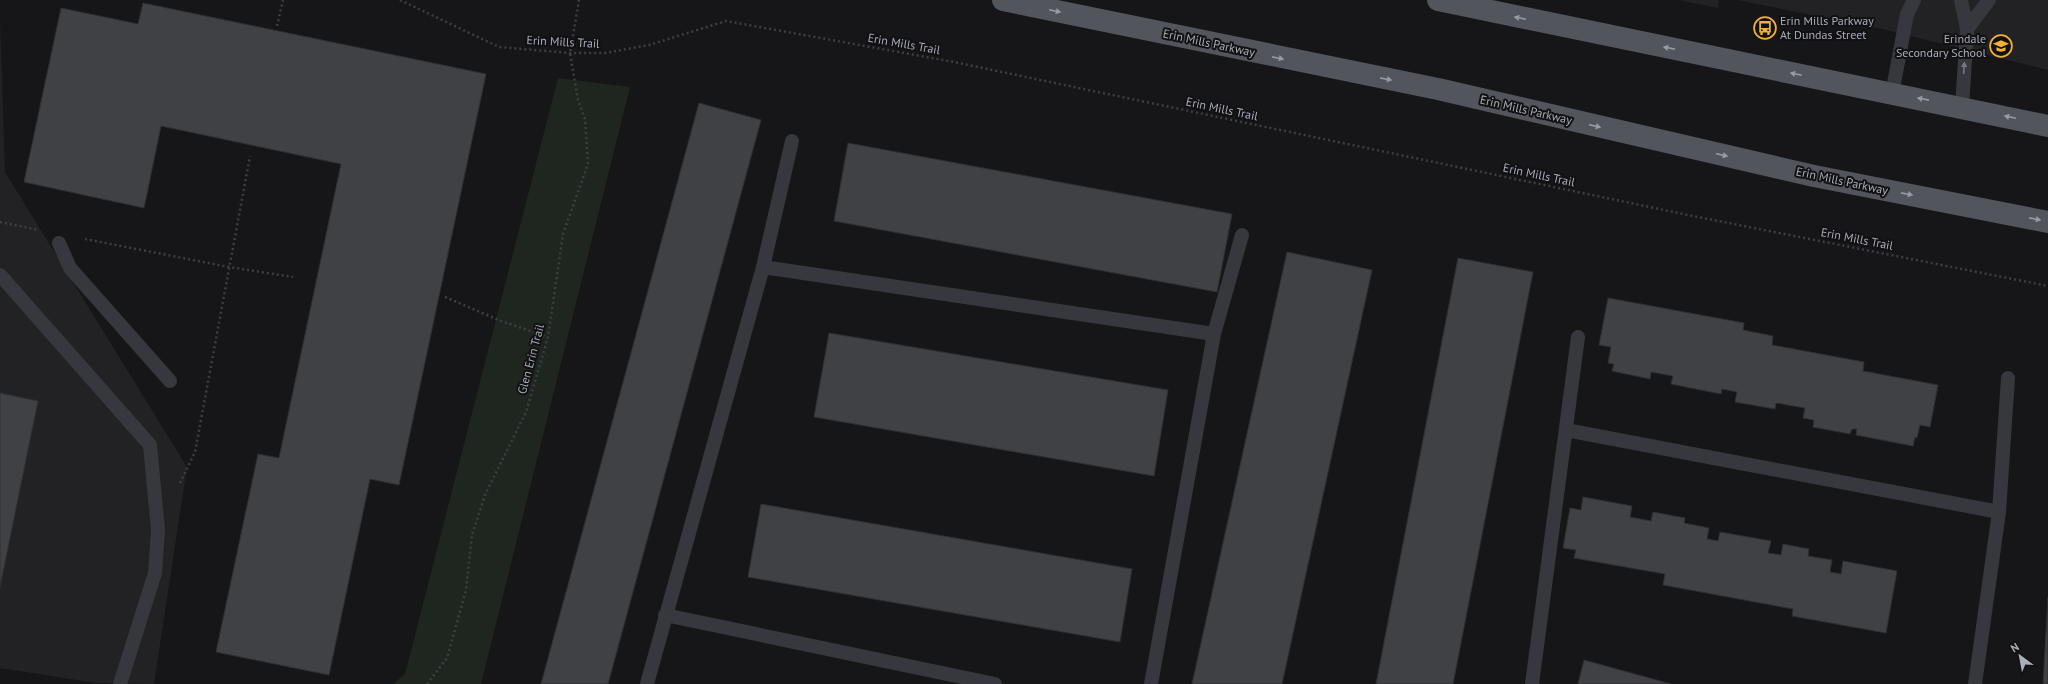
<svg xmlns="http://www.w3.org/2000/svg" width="2048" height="684" font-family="'PT Sans',sans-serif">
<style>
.built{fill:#222225}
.green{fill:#1e261f}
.building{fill:#404145;stroke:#303034}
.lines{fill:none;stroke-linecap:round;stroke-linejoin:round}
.path{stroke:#3d3f44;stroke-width:2.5;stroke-dasharray:2 3;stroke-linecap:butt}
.service{stroke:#37383d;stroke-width:14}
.primary{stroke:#53555c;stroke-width:22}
.oneway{fill:#979ba6}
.oneway2{fill:#757881}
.labels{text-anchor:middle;stroke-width:4;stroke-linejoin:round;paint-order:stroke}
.poi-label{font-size:12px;fill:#a8adb8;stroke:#111113;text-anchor:start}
.street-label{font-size:12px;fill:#a8adb8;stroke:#111113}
</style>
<rect width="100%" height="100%" fill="#161618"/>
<path class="built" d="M1679 0H1719L1718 8Z
M1737 0H2048V70L1882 29Z
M0 20 5 172 187 467 154 684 96 683 0 668Z"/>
<path class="green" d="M558 78 630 87 481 684H393L405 674Z"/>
<path class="building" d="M143 3 486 74 399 485 370 479 329 675 216 652 258 454 279 458 341 164 161 126 144 208 24 182 61 8 138 24Z
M699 103 761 120 608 684H541Z
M848 143 1232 214 1217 292 834 221Z
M1287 252 1372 270 1282 684H1192Z
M1458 258 1533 272 1453 684H1376Z
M1608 298 1744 323 1743 330 1773 336 1772 345 1864 362 1863 371 1938 385 1930 427 1920 425 1917 438 1915 437 1913 446 1856 435 1857 429H1852L1850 434 1813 427 1814 420 1803 418 1805 408 1776 403 1775 409 1735 402 1737 392 1722 389 1721 394 1671 384 1673 376 1651 372 1650 379 1612 371 1614 364 1608 363 1611 347 1599 345Z
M829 333 1168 390 1154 476 814 417Z
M0 393 38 401 0 587Z
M1583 497 1632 506 1630 517 1651 521 1653 512 1685 518 1684 523 1709 528 1707 539 1718 541 1720 532 1771 541 1768 553 1781 555 1783 544 1809 549 1808 556 1832 560 1830 572 1841 574 1843 561 1897 571 1886 633 1792 616 1793 609 1663 585 1665 574 1574 558 1576 550 1563 548 1570 508 1581 510Z
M761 504 1132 569 1120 642 748 577Z
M2048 597V684H2043Z
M1584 660 1671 684H1578Z"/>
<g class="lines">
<path class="path" d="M400 0 499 47 570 53H605L649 45 726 21 954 62 1688 215 2048 286
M277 26 283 0
M0 222 39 230
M85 239 229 267 293 277
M445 297 501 321 548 337
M180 483 195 452 250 156
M427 684 447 658 466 590 472 535 485 495 526 412 548 337 563 234 588 164 585 119 578 100 570 53 579 0"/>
<path class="service" d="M1961 0 1967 29 1962 107
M1967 29 1989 0
M1892 94 1907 14 1914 0
M59 243 70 268 170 381
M763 267 1214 334 1151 684
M0 275 150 445 158 530 155 573 120 684
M1214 334 1242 235
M1566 430 1999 512
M665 615 995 684
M647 684 763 267 792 141
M1532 684 1578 337
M1975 684 1999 512 2008 378"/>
<path class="primary" d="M1003 0 1438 89 1814 176 2048 222
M1438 0 2048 126"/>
</g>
<defs><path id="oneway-solid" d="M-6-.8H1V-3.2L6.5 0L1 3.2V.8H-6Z"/></defs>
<g class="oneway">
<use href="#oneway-solid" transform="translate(1055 11) rotate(12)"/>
<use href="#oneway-solid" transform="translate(1520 18) rotate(-168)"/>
<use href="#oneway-solid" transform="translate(1669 48) rotate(-169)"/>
<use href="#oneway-solid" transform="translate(1278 58) rotate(11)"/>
<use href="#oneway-solid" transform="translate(1796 74) rotate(-168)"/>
<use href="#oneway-solid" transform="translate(1386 79) rotate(11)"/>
<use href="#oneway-solid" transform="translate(1923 99) rotate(-169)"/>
<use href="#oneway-solid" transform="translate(2010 117) rotate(-168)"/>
<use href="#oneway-solid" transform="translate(1595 126) rotate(13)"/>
<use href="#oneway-solid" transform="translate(1722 155) rotate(13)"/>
<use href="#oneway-solid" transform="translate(1907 194) rotate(11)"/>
<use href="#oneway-solid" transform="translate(2035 219) rotate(11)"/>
</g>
<use class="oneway2" href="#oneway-solid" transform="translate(1964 68) rotate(-86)"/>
<defs>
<g id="bus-ring" transform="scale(1.15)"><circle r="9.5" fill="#111113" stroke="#f2b134" stroke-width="1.5"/><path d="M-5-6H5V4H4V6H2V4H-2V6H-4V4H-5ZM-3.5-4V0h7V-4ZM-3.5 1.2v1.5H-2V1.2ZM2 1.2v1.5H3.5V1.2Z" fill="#f2b134"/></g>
<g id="school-ring" transform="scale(1.15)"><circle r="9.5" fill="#111113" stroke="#f2b134" stroke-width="1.5"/><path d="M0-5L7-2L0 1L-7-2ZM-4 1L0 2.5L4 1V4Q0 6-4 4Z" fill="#f2b134"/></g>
</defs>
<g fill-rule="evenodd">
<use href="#bus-ring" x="1765" y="28"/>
<use href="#school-ring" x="2001" y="46"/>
</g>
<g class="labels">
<g class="poi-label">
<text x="1780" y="25">Erin Mills Parkway<tspan x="1780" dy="14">At Dundas Street</tspan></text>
<text x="1986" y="43" text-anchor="end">Erindale<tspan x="1986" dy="14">Secondary School</tspan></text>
</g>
<g class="street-label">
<text transform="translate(563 42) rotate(3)" y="4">Erin Mills Trail</text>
<text transform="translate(1209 43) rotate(12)" y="4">Erin Mills Parkway</text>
<text transform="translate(904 44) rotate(10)" y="4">Erin Mills Trail</text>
<text transform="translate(1222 109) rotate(12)" y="4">Erin Mills Trail</text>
<text transform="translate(1526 110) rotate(13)" y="4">Erin Mills Parkway</text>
<text transform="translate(1539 175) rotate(12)" y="4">Erin Mills Trail</text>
<text transform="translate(1842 181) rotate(12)" y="4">Erin Mills Parkway</text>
<text transform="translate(1857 239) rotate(11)" y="4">Erin Mills Trail</text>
<text transform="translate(531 359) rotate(-75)" y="4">Glen Erin Trail</text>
</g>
</g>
<g transform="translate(2020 656) rotate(328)" stroke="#111113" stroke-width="3" paint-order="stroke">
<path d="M0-3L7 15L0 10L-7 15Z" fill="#a8adb8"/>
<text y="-6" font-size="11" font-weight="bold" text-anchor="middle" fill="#a8adb8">N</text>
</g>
</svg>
